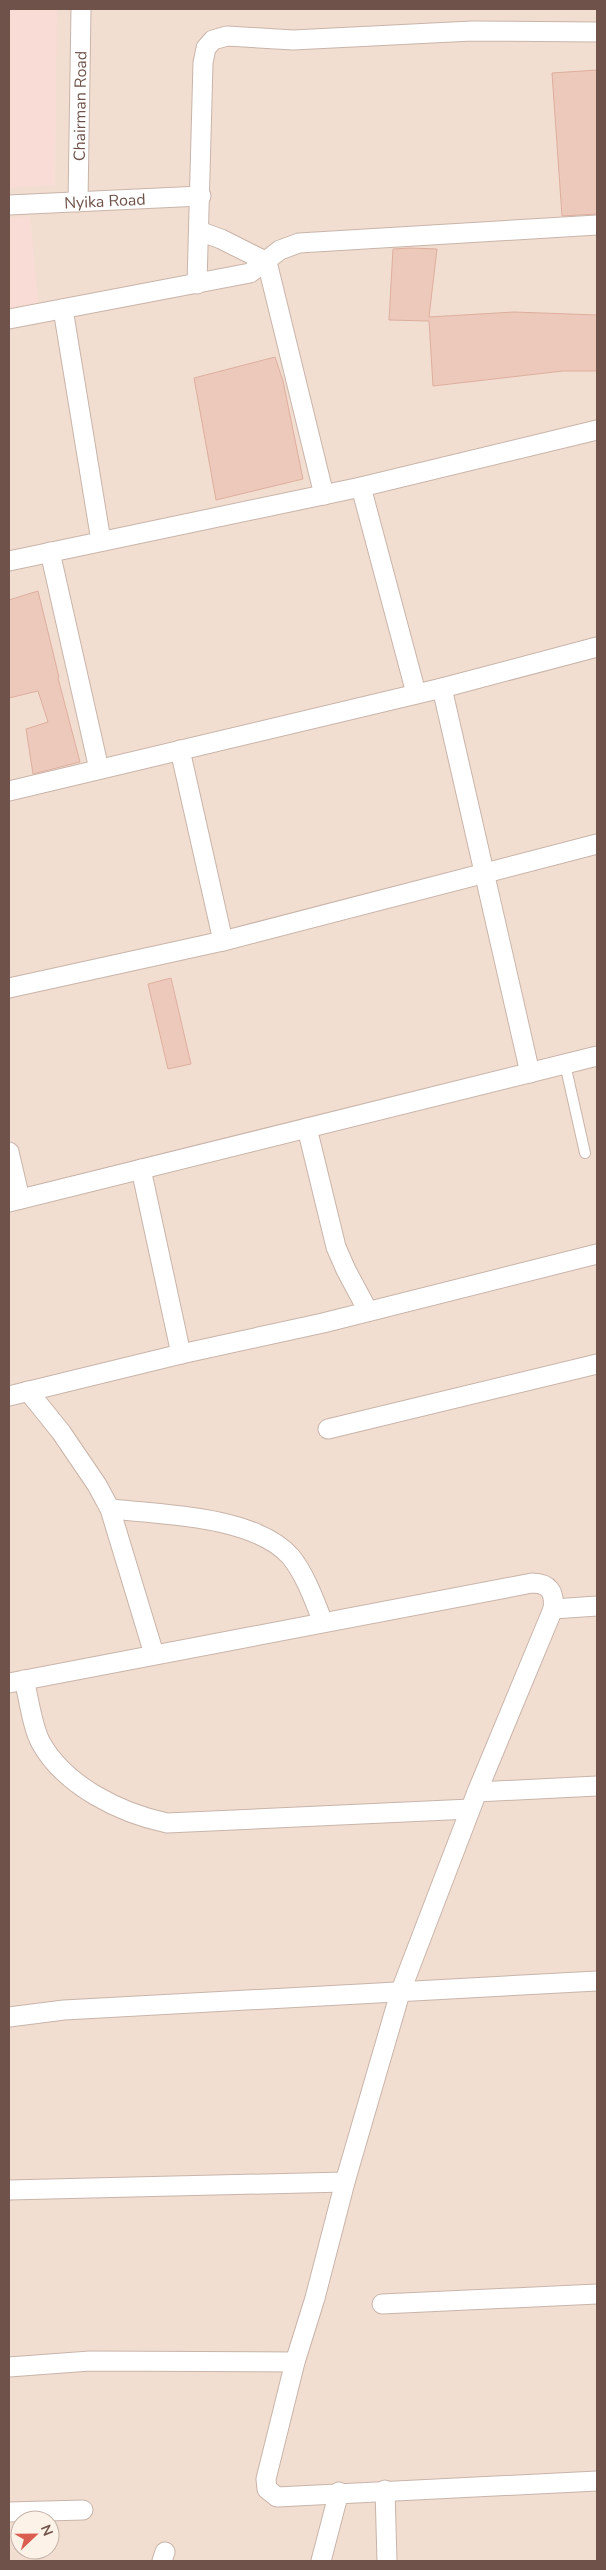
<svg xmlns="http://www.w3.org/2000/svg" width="606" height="2570" font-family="'Nunito Sans',sans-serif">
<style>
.residential{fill:#f1ded1;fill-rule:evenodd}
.commercial{fill:#f9dcd6}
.building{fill:#edc9bc;stroke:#deae9e}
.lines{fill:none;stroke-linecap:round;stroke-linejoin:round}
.service-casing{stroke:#c9b4aa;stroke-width:12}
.minor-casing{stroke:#c9b4aa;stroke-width:21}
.service{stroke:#fff;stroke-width:10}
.minor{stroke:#fff;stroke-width:19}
.labels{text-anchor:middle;stroke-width:4;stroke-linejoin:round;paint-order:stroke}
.street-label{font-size:16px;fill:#6f534b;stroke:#fdf2e7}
</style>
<rect width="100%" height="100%" fill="#faede2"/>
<path class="residential" d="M9 9H597V2561H9ZM20 2520H50V2550H20Z"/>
<path class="commercial" d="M9 9H57L55 185 9 188Z
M30 216 39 313 9 319V218Z"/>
<path class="building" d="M597 70V214L562 216 552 73Z
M410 248 437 249 429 317 514 312 597 315V371H563L433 386 429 321 389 320 393 249Z
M275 357 283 381 303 479 216 500 194 378Z
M38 591 59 677 58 678 80 762 33 774 26 729 48 722 38 691 9 698V600Z
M171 978 191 1064 168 1069 148 984Z"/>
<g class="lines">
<g class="service-casing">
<path id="service" d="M565 1064 585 1153"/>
</g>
<g class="minor-casing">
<g id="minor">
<path id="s1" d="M78 202 81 9"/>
<path id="s2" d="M9 205 201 196"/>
<path d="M199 231 221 239 267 262 324 495"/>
<path d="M197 284 203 63 206 48 213 40 227 36 293 40 472 31 597 32"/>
<path d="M63 309 101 541"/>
<path d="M9 319 250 273 280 250 299 243 597 225"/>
<path d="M361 487 416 693"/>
<path d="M50 552 99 769"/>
<path d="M9 561 361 487 597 430"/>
<path d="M442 688 530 1073"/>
<path d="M180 750 223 941"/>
<path d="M9 791 442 688 597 647"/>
<path d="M9 988 223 941 597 844"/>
<path d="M307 1128 336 1247 346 1270 368 1311"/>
<path d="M9 1152 20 1199"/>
<path d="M141 1169 181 1354 323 1323 597 1254"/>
<path d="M9 1202 597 1056"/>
<path d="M28 1391 61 1432 97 1485 110 1509 154 1654"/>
<path d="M9 1396 181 1354"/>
<path d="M328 1429 597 1364"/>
<path d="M110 1509C160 1514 256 1516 291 1557 306 1576 314 1600 323 1622"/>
<path d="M553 1609 597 1606"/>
<path d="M24 1680C29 1698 32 1727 41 1743 65 1786 120 1813 167 1823L470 1809"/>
<path d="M9 1683 532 1583C549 1583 555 1592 553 1609L477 1792 400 1993 345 2182 315 2298 295 2362 266 2479 267 2489 277 2497 597 2481"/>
<path d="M477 1792 597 1786"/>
<path d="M9 2017 64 2010 597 1981"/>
<path d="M9 2190 345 2182"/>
<path d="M382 2304 597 2294"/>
<path d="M9 2367 90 2361 295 2362"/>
<path d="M385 2490 387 2561"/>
<path d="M9 2512 83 2510"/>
<path d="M162 2561 165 2552"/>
<path d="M321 2561 339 2492"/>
</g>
</g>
<use href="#service" class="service"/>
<use href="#minor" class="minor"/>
</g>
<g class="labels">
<g class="street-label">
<text dy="6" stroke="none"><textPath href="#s1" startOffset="96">Chairman Road</textPath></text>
<text dy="6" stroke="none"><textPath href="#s2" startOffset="96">Nyika Road</textPath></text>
</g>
</g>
<rect width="606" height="2570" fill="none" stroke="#6f534b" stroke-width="20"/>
<g transform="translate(35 2535) rotate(68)"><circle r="24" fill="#fdf2e7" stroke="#c4b2a9"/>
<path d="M0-4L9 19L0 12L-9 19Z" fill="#da5e50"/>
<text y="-8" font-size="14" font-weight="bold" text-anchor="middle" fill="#6f534b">N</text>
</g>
</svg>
